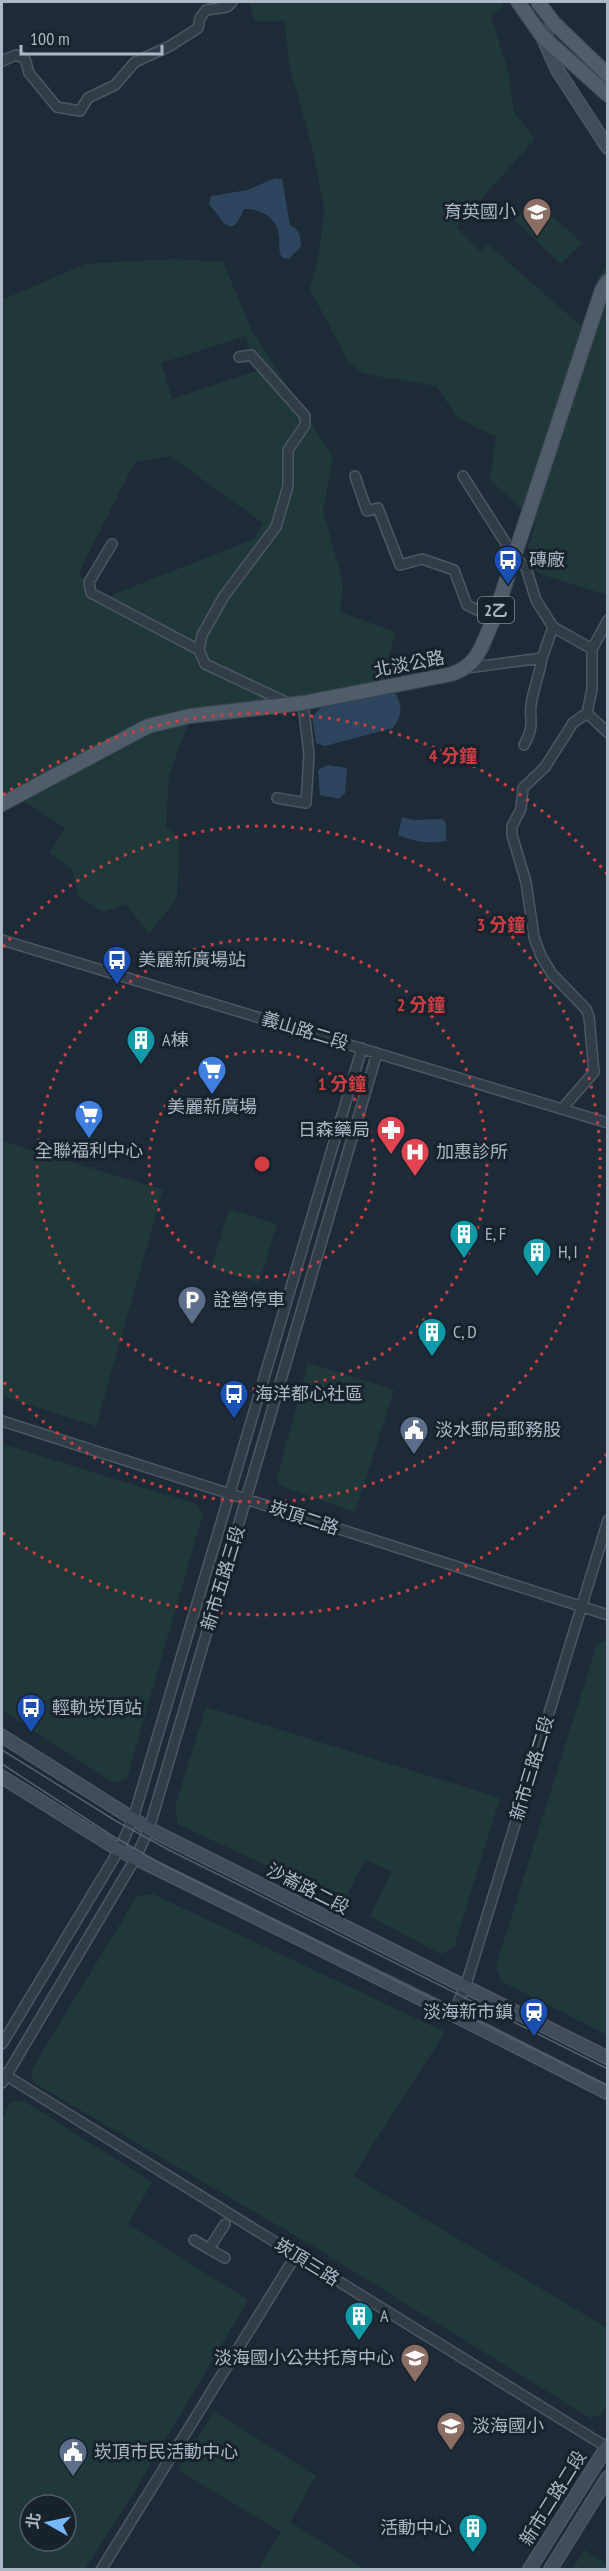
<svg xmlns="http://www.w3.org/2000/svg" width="609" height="2571" font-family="'PT Sans Narrow','Noto Sans TC',sans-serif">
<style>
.green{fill:#1f393a;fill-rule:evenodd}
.water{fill:#2d4660}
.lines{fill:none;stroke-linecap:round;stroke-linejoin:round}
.street-casing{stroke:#4c5864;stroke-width:12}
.secondary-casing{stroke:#4c5864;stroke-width:15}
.primary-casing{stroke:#3b4652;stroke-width:16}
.street{stroke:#313d49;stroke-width:9}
.secondary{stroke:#3f4c5c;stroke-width:12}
.primary{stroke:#4f5c69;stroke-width:14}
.tram{stroke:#526171;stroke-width:1.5}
.ring{fill:none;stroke:#d03e40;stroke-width:3;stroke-dasharray:3 6}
.labels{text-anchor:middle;stroke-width:6;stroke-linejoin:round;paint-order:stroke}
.shield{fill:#17222d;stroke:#7f8b98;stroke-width:1.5}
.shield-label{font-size:16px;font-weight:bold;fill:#abb8c6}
.poi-label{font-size:18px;fill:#abb8c6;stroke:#17222d;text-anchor:start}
.street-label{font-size:18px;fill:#abb8c6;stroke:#17222d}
.centre{fill:#d03e40;stroke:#17222d;stroke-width:3}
.ring-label{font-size:18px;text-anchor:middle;font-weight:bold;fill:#d03e40;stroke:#17222d;stroke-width:6;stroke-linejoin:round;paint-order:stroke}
</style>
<rect width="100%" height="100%" fill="#1d2b39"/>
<path class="green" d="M249 2H502L504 6 491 16 509 75 514 112 535 139 456 227 480 251 488 244 581 326 597 281 607 263V595L537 573 526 555 536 522 490 480 496 437 458 418 436 386 364 374 349 363 310 289 319 255 324 208 312 146 289 65 285 21H255Z
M534 199 582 243 561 264 514 220Z
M173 259 223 262 251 329 333 457 323 511 343 583 340 612 395 632 381 691 190 720 169 774 166 828 179 837 177 898 149 934 126 904 103 912 78 896 73 870 49 853 65 828 27 803 6 797 2 799V300L85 264ZM246 336 257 371 172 399 161 363ZM170 456 263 523 254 539 94 602 79 572 135 462Z
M2 1141 163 1190 96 1426 2 1396Z
M229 1209 277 1224 259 1283 211 1268Z
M308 1363 394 1390 355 1512 281 1486 277 1479Z
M2 1444 196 1504 203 1513 127 1778 114 1783 2 1710Z
M607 1640H608L607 2035 501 1981 496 1966 597 1644Z
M206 1707 500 1798 454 1947 441 1954 370 1916 392 1872 365 1859 344 1902 178 1824 175 1806Z
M153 1894 445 2032 353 2176 607 2328V2405L601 2415 590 2418 313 2246 34 2083 31 2071 137 1896Z
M24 2101 152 2182 128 2224 248 2300 135 2491 85 2569H2V2118L11 2102ZM30 2505H66V2541H30Z
M214 2411 316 2476 290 2522 365 2569H258L281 2532 178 2470Z
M585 2550 607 2565V2569H572Z"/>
<path class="water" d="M275 178 282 179 290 225C300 230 300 235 301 246L289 259 282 258C278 251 280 243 279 235 277 218 260 208 244 209L237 223 231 227 224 223 209 204 211 196 248 190Z
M395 693C403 707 402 715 393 728L325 746 316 743 312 717 322 707Z
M328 765 347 768 345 793 339 799 320 795 318 770Z
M402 817 413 820 443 819 446 824V841C429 844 415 842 398 835Z"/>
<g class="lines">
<g class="street-casing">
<path id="street" d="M2 61 16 55 25 59 29 73 57 107 80 111 88 98 115 85 135 62 170 46 198 28 200 18 206 10 227 7 232 2
M239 357 251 355 305 416V425L288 450V486L276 527 224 596 202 635 199 650 205 664 288 703
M355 476 367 511 378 508 400 565 422 559 454 570 467 605 494 618
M463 476 514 556 526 568 536 600 553 627 542 658 467 668
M112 544 89 582 91 593 199 650
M553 627 592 649
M587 713 608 733
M524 745C537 722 527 719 532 699 535 685 540 672 542 658
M277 798 306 803 309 754 303 703
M2 940 608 1123
M562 1109 594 1072 589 1016 586 1009 552 974 541 956 534 937 526 882 512 835V826L521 809 523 788 545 767 573 723 587 713 592 689V649L608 620
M2 1421 608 1615
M452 2014 465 1988 608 1520
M2 2044 119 1850 133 1819 362 1048
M2 2073 608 2448
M2 2083 135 1859 149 1829 377 1053
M194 2240 209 2249 225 2224
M209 2249 225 2258
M101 2570 296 2255"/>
</g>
<g class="secondary-casing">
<path id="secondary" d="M554 23 542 36 558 71 608 148
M2 1736 149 1829 608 2058
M2 1777 119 1850 452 2014 608 2093
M529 2570 608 2445
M550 2570 608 2477"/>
</g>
<g class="primary-casing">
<path id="primary" d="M518 2 542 36 608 95
M538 2 554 23 608 75
M2 804 148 726 190 716 303 703 452 674C480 664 482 644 494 618L602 290 608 281"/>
</g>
<use href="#street" class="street"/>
<use href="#secondary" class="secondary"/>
<use href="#primary" class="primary"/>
<path class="tram" d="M2 1750 116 1821 169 1850 608 2069
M2 1764 111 1835 165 1866 608 2086"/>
</g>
<g class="ring">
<circle cx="262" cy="1164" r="113"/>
<circle cx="262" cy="1164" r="225"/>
<path d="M3 947A338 338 0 1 1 3 1381"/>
<path d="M607 1454A451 451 0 0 1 3 1533M3 795A451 451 0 0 1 607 874"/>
</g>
<defs>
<g id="school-pin" transform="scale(1.5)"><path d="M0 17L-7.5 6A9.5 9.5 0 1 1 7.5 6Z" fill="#8d6e63" stroke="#17222d"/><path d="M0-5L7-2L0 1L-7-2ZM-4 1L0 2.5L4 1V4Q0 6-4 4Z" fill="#fff"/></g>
<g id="bus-pin" transform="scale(1.5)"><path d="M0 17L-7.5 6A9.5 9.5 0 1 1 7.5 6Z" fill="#1a4fb4" stroke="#17222d"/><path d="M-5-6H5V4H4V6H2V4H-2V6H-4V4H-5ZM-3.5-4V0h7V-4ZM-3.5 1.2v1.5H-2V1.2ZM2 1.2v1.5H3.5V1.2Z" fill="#fff"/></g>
<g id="building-pin" transform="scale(1.5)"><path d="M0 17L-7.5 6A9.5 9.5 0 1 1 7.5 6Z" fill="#0f9aa8" stroke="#17222d"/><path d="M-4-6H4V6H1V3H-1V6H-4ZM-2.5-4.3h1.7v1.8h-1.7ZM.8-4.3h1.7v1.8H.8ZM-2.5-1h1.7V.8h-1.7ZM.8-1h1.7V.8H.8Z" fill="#fff"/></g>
<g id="supermarket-pin" transform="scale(1.5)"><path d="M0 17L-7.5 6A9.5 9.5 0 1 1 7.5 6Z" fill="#3f7fe0" stroke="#17222d"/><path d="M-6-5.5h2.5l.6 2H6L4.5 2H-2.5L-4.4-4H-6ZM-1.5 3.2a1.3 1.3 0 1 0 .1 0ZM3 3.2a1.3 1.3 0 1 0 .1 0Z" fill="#fff"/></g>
<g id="pharmacy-pin" transform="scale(1.5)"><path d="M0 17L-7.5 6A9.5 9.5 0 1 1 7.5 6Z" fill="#e0444e" stroke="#17222d"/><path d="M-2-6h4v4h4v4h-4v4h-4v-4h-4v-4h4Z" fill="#fff"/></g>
<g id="hospital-pin" transform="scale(1.5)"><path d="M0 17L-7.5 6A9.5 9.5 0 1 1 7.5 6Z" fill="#e0444e" stroke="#17222d"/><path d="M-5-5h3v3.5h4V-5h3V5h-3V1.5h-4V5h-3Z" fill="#fff"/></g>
<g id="parking-pin" transform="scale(1.5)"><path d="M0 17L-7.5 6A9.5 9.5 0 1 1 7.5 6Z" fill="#5c6f8a" stroke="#17222d"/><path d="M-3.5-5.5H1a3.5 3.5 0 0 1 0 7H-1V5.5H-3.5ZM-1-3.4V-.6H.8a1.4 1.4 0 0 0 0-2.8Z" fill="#fff"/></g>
<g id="civic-pin" transform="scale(1.5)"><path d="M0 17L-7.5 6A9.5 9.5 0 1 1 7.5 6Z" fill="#5c6f8a" stroke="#17222d"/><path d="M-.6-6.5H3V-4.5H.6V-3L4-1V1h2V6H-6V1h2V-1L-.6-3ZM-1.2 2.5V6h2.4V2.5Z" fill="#fff"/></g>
<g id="station-pin" transform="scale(1.5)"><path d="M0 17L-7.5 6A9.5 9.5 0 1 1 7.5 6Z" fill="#1a4fb4" stroke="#17222d"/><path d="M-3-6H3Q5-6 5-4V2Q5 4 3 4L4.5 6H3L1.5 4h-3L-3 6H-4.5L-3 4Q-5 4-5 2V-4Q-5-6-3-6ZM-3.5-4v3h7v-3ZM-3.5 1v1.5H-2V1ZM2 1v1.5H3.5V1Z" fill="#fff"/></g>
</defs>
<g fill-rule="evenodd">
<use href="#school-pin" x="537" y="212"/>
<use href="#bus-pin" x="508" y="560"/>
<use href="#bus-pin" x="117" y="960"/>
<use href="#building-pin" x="141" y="1040"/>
<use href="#supermarket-pin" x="212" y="1070"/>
<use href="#supermarket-pin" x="89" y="1114"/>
<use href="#pharmacy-pin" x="391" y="1130"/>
<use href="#hospital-pin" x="415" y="1152"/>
<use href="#building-pin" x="464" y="1234"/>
<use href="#building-pin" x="537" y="1252"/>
<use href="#parking-pin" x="192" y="1300"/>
<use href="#building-pin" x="432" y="1332"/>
<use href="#bus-pin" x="234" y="1394"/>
<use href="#civic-pin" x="414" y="1430"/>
<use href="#bus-pin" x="31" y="1708"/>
<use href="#station-pin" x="534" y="2012"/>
<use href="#building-pin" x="359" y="2316"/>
<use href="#school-pin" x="415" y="2358"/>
<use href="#school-pin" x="451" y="2426"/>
<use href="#civic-pin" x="73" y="2452"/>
<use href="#building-pin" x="473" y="2528"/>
</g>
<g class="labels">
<rect class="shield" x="478" y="597" width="36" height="26" rx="4.5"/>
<g class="shield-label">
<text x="496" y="616">2乙</text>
</g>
<g class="poi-label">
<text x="516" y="218" text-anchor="end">育英國小</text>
<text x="529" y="566">磚廠</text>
<text x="138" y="966">美麗新廣場站</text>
<text x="162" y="1046">A棟</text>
<text x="212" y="1113" text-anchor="middle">美麗新廣場</text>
<text x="370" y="1136" text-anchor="end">日森藥局</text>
<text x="89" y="1157" text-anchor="middle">全聯福利中心</text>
<text x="436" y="1158">加惠診所</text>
<text x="485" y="1240">E, F</text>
<text x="558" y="1258">H, I</text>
<text x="213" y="1306">詮營停車</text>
<text x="453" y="1338">C, D</text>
<text x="255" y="1400">海洋都心社區</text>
<text x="435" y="1436">淡水郵局郵務股</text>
<text x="52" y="1714">輕軌崁頂站</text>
<text x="513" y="2018" text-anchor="end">淡海新市鎮</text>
<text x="380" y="2322">A</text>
<text x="394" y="2364" text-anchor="end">淡海國小公共托育中心</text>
<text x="472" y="2432">淡海國小</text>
<text x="94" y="2458">崁頂市民活動中心</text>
<text x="452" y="2534" text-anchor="end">活動中心</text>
</g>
<g class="street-label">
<text transform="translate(409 664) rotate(-11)" y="6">北淡公路</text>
<text transform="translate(305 1031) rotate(17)" y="6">義山路二段</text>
<text transform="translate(304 1518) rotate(18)" y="6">崁頂二路</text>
<text transform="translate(223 1578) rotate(-73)" y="6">新市五路三段</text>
<text transform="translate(532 1768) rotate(-73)" y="6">新市三路二段</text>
<text transform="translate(308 1889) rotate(27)" y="6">沙崙路二段</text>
<text transform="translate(307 2262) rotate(32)" y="6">崁頂三路</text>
<text transform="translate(553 2498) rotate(-58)" y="6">新市二路二段</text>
</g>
</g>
<circle cx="262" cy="1164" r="9" class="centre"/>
<g class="ring-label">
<text x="453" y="762">4 分鐘</text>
<text x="501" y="931">3 分鐘</text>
<text x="421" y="1011">2 分鐘</text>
<text x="342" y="1090">1 分鐘</text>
</g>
<rect width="609" height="2571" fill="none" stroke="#abb8c6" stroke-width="6"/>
<g transform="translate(48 2523) rotate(279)"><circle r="28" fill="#17222d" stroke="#525e6a" stroke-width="1.5"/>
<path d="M0-4.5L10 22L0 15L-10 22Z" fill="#77b7ff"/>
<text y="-9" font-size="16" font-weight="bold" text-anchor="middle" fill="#abb8c6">北</text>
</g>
<path d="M21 45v9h141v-9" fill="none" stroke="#abb8c6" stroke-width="3"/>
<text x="30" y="45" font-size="18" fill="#abb8c6" stroke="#17222d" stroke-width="4.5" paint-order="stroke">100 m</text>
</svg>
